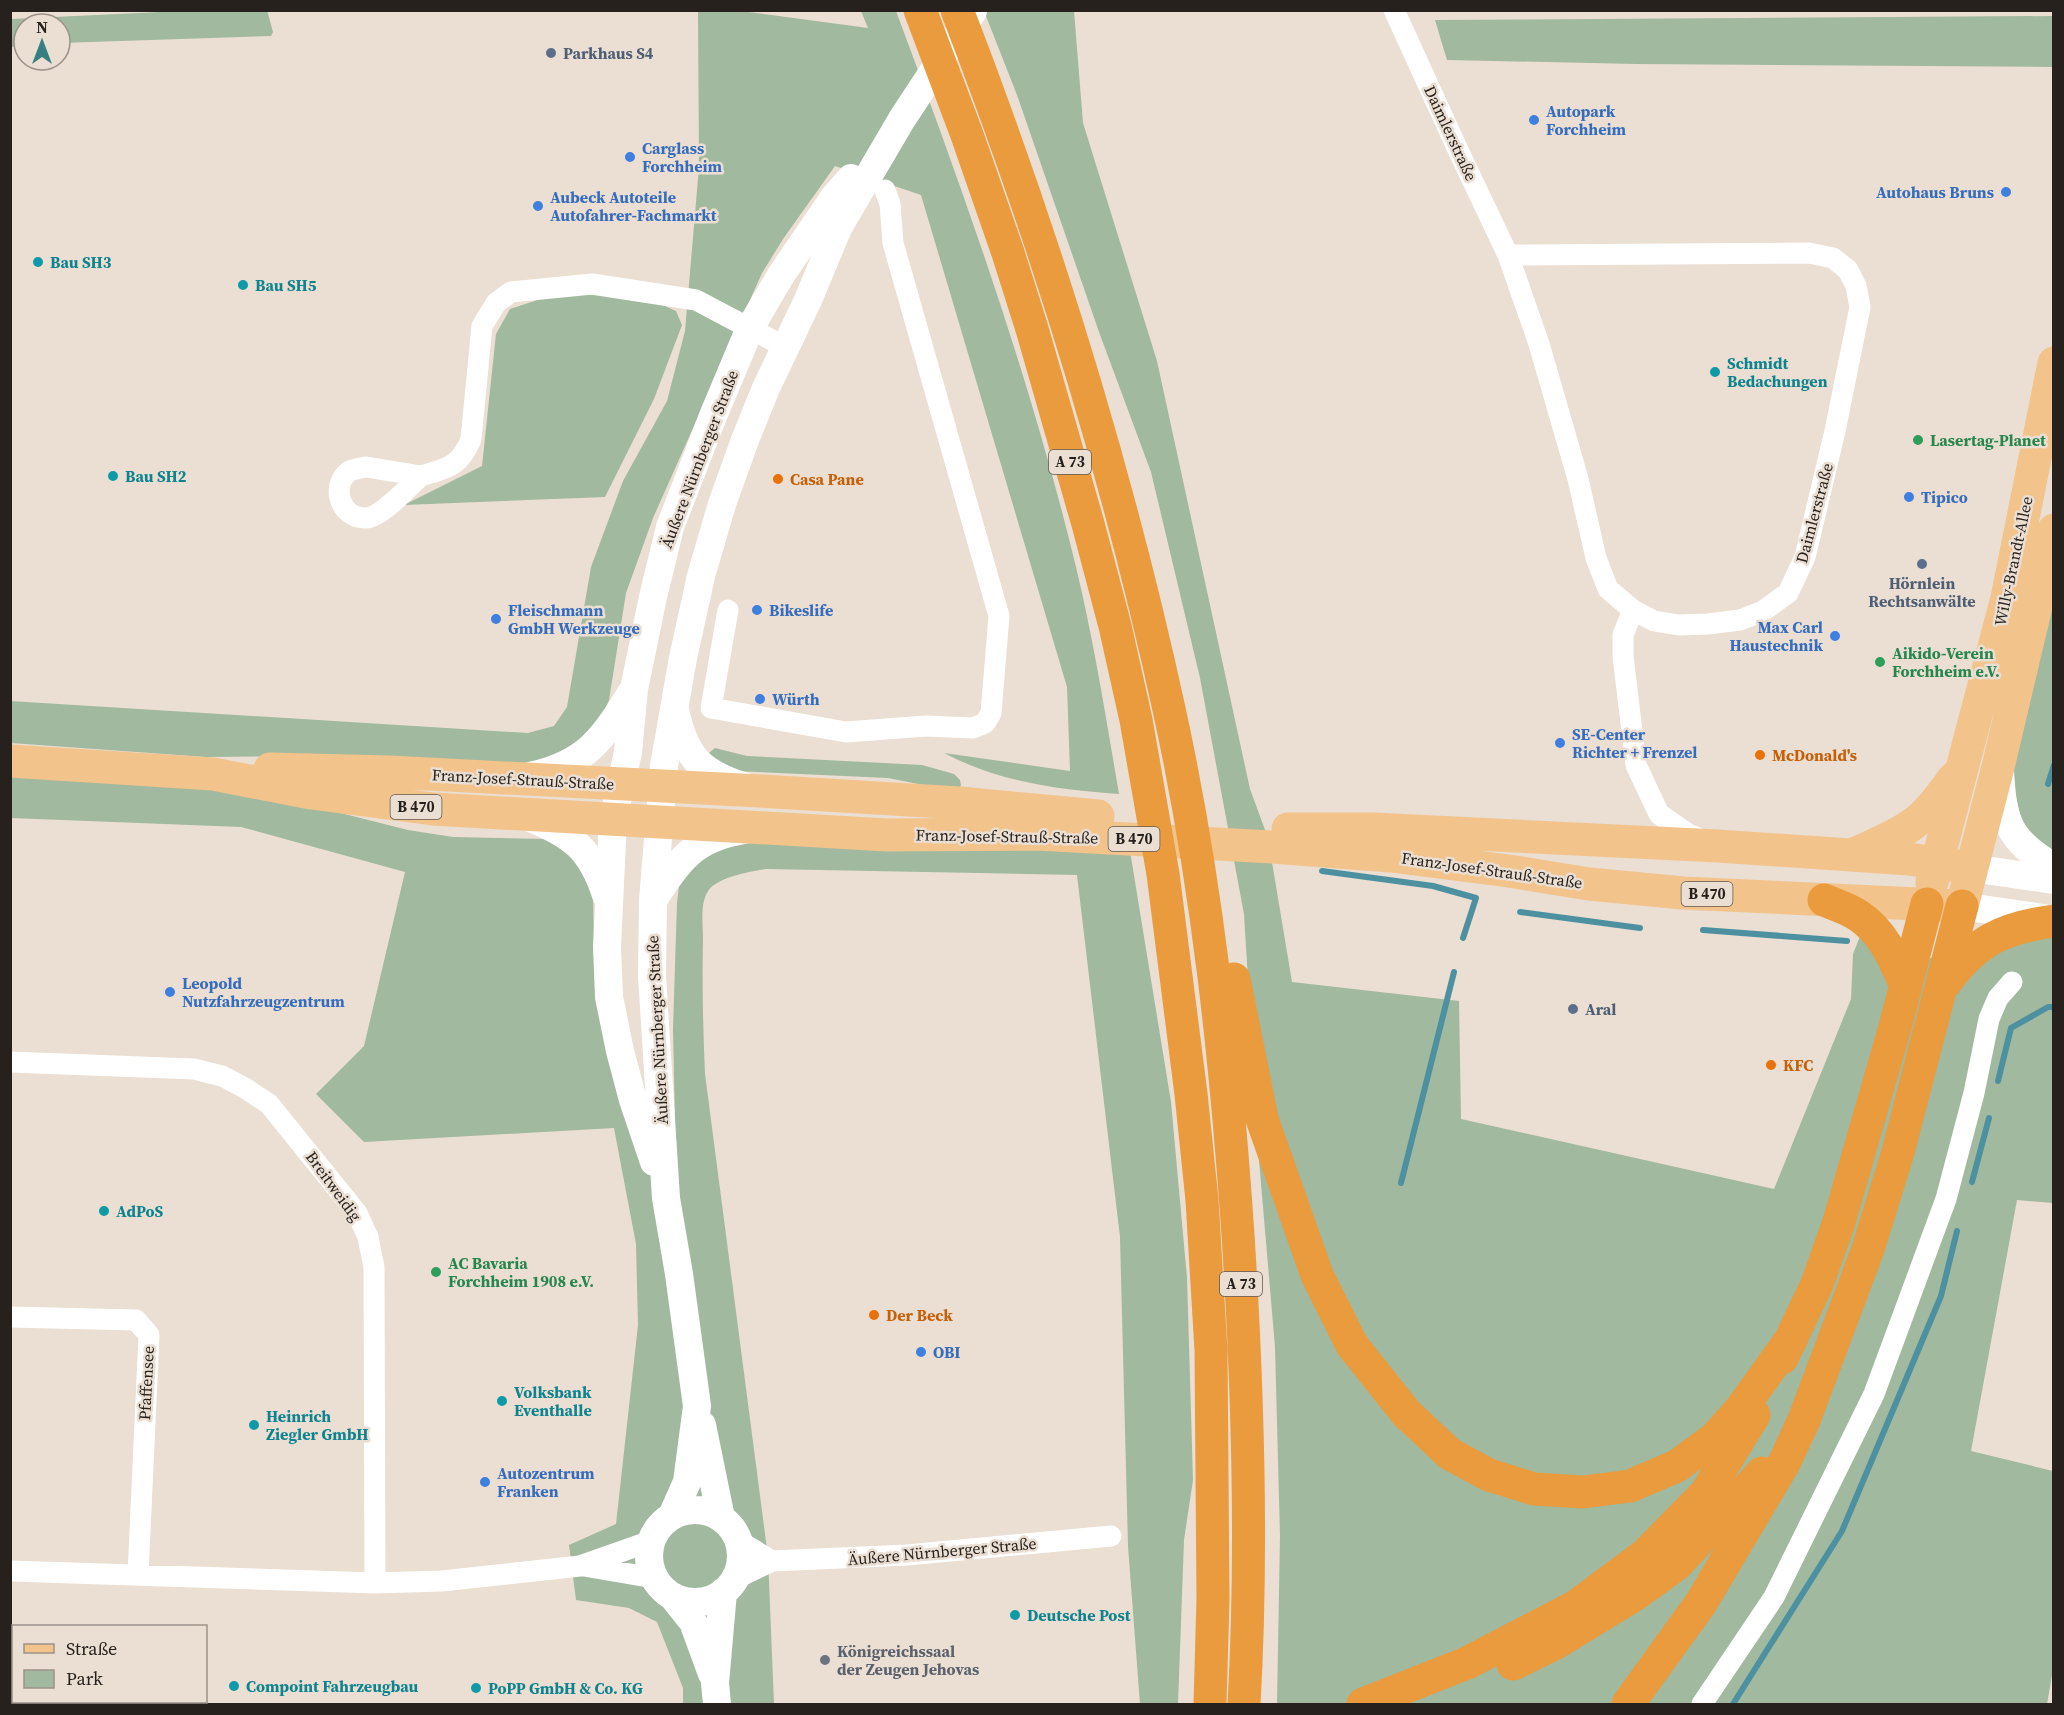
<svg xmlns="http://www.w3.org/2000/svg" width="2064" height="1715" font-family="'Source Serif 4',serif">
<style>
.green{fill:#a1b99e}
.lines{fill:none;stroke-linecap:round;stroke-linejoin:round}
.stream{stroke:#4d91a1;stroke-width:6}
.minor{stroke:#fff;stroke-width:21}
.secondary{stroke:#fff;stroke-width:28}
.primary{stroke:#f2c38b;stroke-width:33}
.motorway{stroke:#e99b3d;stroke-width:33}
.service-dot{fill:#5c6f8a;stroke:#ebded2;stroke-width:2}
.shop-dot{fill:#3f7fe0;stroke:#ebded2;stroke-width:2}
.culture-dot{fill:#0f9aa8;stroke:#ebded2;stroke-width:2}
.leisure-dot{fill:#2e9e5b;stroke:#ebded2;stroke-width:2}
.food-dot{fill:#e8710a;stroke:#ebded2;stroke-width:2}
.worship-dot{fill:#6b7280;stroke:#ebded2;stroke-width:2}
.labels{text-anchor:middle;stroke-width:5;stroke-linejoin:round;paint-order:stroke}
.shield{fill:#ebded2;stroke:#615a53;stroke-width:1.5}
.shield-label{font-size:15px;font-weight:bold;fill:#26211d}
.service-label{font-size:16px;font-weight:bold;fill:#4e5e75;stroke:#ebded2;text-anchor:start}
.shop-label{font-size:16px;font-weight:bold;fill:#366cbe;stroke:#ebded2;text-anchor:start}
.street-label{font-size:16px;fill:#26211d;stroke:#ebded2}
.culture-label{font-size:16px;font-weight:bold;fill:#0d838f;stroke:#ebded2;text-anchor:start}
.leisure-label{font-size:16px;font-weight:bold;fill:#27864d;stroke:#ebded2;text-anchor:start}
.food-label{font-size:16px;font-weight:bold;fill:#c56008;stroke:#ebded2;text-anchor:start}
.worship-label{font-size:16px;font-weight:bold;fill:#5b616d;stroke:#ebded2;text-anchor:start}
</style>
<rect width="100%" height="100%" fill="#ebded2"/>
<path class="green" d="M267 10 273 32 271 36 60 43V24H24V45L11 47V19L182 11Z
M698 11H741L868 28 861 11H896C964 193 1030 377 1076 567 1094 642 1106 718 1119 794 1058 790 999 782 944 753L1070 771 1067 687 921 195 835 166 783 239 762 273 653 518 626 593 609 700 601 720 587 737 543 762 522 764 307 756 206 757 11 743 10 701 528 733 554 726 567 707 591 567 623 481 667 401 685 331 699 167Z
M984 11H1074L1083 123 1157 361 1250 789 1268 838 1292 982 1459 1001 1461 1119 1774 1189 1851 999 1853 954 1861 934 1968 971 1985 954 2053 931V1203L2017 1200 1971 1451 2053 1471 2054 1664 2047 1704H1277L1280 1536 1275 1347 1259 1160 1244 914 1200 678 1151 472 1099 332 1017 95Z
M2053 16V67L1637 64 1447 60 1435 20Z
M609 294 656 302 676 311 682 325 654 399 605 497 404 505 482 466 496 334 510 309 550 296Z
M2053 591V851L2024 831 2010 772Z
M715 748 747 756 922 765 954 774 960 780 961 785 960 787 928 786 888 778 734 771 705 756Z
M10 775 205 785 289 800 408 830 453 837 546 839 561 846 578 861 593 889 594 951 618 1077 675 1118 673 1030 677 903 679 886 704 853 743 839 1130 851 1171 1102 1187 1278 1193 1480 1184 1540 1178 1704H1140L1128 1546 1120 1237 1077 875 766 869C750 872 715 877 707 893 700 905 703 926 703 939 702 984 703 1029 705 1074L768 1557 774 1704H683V1688L657 1622 629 1608 576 1600 569 1545 616 1524 638 1325 636 1244 614 1128 364 1142 316 1094 364 1046 405 872 241 827 11 818Z"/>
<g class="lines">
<path class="stream" d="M2048 784 2054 765
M1322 871 1433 886 1476 898 1463 938
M1520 912 1640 928
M1703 930 1847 941
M1998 1081 2011 1028 2048 1007H2054
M1972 1182 1989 1118
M1401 1183 1454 972
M1733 1704 1842 1531 1941 1296 1957 1231"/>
<path class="minor" d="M1394 10 1458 150 1508 255 1539 344 1578 479 1596 558 1608 589 1633 610 1654 621 1679 625 1708 624 1740 620 1763 611 1788 593 1805 557 1835 431 1860 307 1856 286 1848 270 1833 258 1809 253 1508 255
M366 467 421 476C408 487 382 517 366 518 341 519 330 487 348 472 352 469 361 468 366 467Z
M421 476C447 468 460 467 471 439L482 326 496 303 511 292 592 284 696 300 785 347
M728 610 711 708 846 732 926 726 973 728 985 723 991 713 999 616 893 243 890 204 885 190
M1633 610 1623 635V656L1636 765 1659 814 1688 834 1703 840
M10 1062 194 1069 222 1076 245 1088 269 1104 357 1213 368 1237 374 1267 375 1583
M10 1317 136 1320 149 1335 138 1575
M739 1541 772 1561
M584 1566 654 1578
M10 1571 375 1583 442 1581 580 1566 651 1541
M735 1579 772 1561 907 1555 1111 1536
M1702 1704 1774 1597 1874 1394 1946 1199 1974 1093 1989 1019 1998 998 2012 982"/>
<path class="secondary" d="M675 710C685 757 700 773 746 787
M2000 771C2003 822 2008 840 2054 867
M530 776C586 764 603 739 631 693
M528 817C573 835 591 849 606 895
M1971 868 2054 880
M654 899C679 859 695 838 744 830
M1962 906 2049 919
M654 1162 633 1100 620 1051 609 997 607 947 613 820 628 752 634 689 653 597 670 527 713 416 750 328 781 275 835 196 851 178
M702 1425 721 1518
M649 1556a46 46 0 1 1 92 0a46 46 0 1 1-92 0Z
M672 1516 687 1482 697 1406 679 1274 666 1198 652 976 653 900 664 766 683 658 701 576 722 504 745 440 766 388 808 300 838 228 902 119 973 11
M673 1597 693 1622 712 1674
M717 1704 715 1683 723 1592"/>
<path class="primary" d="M10 761 213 774 311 793 433 809 887 835 1037 834 1272 847 1391 856 1509 871 1589 884 1683 893 1962 906 1999 763 2054 530
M270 769 390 772 760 791 960 803 1098 816
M1288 829H1373L1718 846 1909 859 1971 868
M1854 854C1874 845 1895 837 1913 824 1929 813 1942 794 1954 778
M1932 882 2007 598 2054 363"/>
<path class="motorway" d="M920 10 967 135 1008 253 1032 329 1088 524 1115 626 1136 720 1163 874 1191 1094 1202 1200 1211 1350 1213 1599 1210 1704
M957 10C1045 238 1117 471 1169 709 1207 882 1226 1059 1238 1235 1248 1391 1253 1548 1244 1704
M1824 900C1836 905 1849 909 1859 916 1884 933 1894 959 1906 986
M1234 979 1262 1119 1317 1275 1352 1345 1407 1414 1450 1454 1489 1475 1534 1489 1583 1492 1630 1486 1677 1466 1715 1438 1741 1409 1792 1338
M1945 983C1976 941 2002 928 2054 921
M1782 1358 1817 1284 1839 1222 1895 1027 1927 904
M1513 1664 1556 1643 1636 1594 1676 1565 1762 1473
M1363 1704 1467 1663 1575 1607 1645 1555 1706 1493 1754 1415
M1628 1704 1701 1603 1784 1463 1804 1420 1868 1249 1898 1152 1962 906"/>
</g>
<g class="service-dot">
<circle cx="551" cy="53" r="6"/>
<circle cx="1922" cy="564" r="6"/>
<circle cx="1573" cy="1009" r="6"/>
</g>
<g class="shop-dot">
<circle cx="1534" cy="120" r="6"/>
<circle cx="630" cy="157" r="6"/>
<circle cx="2006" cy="192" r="6"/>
<circle cx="538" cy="206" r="6"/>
<circle cx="1909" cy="497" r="6"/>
<circle cx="757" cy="610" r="6"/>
<circle cx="496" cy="619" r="6"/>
<circle cx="1835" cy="636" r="6"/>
<circle cx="760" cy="699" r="6"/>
<circle cx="1560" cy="743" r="6"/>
<circle cx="170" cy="992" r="6"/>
<circle cx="921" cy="1352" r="6"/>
<circle cx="485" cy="1482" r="6"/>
</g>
<g class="culture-dot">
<circle cx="38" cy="262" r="6"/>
<circle cx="243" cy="285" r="6"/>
<circle cx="1715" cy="372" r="6"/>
<circle cx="113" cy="476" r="6"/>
<circle cx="104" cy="1211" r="6"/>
<circle cx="502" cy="1401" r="6"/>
<circle cx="254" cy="1425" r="6"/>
<circle cx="1015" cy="1615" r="6"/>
<circle cx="234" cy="1686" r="6"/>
<circle cx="476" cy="1688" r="6"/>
</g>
<g class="leisure-dot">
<circle cx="1918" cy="440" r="6"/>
<circle cx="1880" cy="662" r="6"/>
<circle cx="436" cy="1272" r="6"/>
</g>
<g class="food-dot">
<circle cx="778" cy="479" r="6"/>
<circle cx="1760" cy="755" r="6"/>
<circle cx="1771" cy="1065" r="6"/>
<circle cx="874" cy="1315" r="6"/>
</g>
<circle class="worship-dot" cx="825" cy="1660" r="6"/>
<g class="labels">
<g class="shield">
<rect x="1049" y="450" width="42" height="24" rx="4.5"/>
<rect x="390.5" y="795" width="51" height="24" rx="4.5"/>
<rect x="1108.5" y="827" width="51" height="24" rx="4.5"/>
<rect x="1681.5" y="882" width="51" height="24" rx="4.5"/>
<rect x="1220" y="1272" width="42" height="24" rx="4.5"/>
</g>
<g class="shield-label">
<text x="1070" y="467">A 73</text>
<text x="416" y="812">B 470</text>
<text x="1134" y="844">B 470</text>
<text x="1707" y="899">B 470</text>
<text x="1241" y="1289">A 73</text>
</g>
<g class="service-label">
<text x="563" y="59">Parkhaus S4</text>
<text x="1922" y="589" text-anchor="middle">Hörnlein<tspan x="1922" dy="18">Rechtsanwälte</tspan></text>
<text x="1585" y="1015">Aral</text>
</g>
<g class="shop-label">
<text x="1546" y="117">Autopark<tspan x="1546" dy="18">Forchheim</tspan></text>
<text x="642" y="154">Carglass<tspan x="642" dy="18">Forchheim</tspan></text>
<text x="1994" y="198" text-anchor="end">Autohaus Bruns</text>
<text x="550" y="203">Aubeck Autoteile<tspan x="550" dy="18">Autofahrer-Fachmarkt</tspan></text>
<text x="1921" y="503">Tipico</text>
<text x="508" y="616">Fleischmann<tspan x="508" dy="18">GmbH Werkzeuge</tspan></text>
<text x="769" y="616">Bikeslife</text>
<text x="1823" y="633" text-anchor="end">Max Carl<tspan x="1823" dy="18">Haustechnik</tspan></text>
<text x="772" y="705">Würth</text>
<text x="1572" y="740">SE-Center<tspan x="1572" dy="18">Richter + Frenzel</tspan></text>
<text x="182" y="989">Leopold<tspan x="182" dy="18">Nutzfahrzeugzentrum</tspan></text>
<text x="933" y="1358">OBI</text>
<text x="497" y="1479">Autozentrum<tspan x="497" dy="18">Franken</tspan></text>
</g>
<g class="street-label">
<text transform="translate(1451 133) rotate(65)" y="6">Daimlerstraße</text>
<text transform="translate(699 459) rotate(-69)" y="6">Äußere Nürnberger Straße</text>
<text transform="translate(1814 513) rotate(-75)" y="6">Daimlerstraße</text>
<text transform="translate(2013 561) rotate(-78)" y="6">Willy-Brandt-Allee</text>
<text transform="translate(523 779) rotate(3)" y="6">Franz-Josef-Strauß-Straße</text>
<text transform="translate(1007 836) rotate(1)" y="6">Franz-Josef-Strauß-Straße</text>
<text transform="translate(1492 870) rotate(8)" y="6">Franz-Josef-Strauß-Straße</text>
<text transform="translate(657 1030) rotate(-93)" y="6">Äußere Nürnberger Straße</text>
<text transform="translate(334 1186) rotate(54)" y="6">Breitweidig</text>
<text transform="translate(146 1383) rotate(-87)" y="6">Pfaffensee</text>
<text transform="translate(942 1551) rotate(-5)" y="6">Äußere Nürnberger Straße</text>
</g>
<g class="culture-label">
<text x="50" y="268">Bau SH3</text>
<text x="255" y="291">Bau SH5</text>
<text x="1727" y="369">Schmidt<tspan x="1727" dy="18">Bedachungen</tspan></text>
<text x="125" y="482">Bau SH2</text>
<text x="116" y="1217">AdPoS</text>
<text x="514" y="1398">Volksbank<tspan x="514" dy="18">Eventhalle</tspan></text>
<text x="266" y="1422">Heinrich<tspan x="266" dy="18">Ziegler GmbH</tspan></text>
<text x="1027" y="1621">Deutsche Post</text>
<text x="246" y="1692">Compoint Fahrzeugbau</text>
<text x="488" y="1694">PoPP GmbH &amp; Co. KG</text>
</g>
<g class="leisure-label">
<text x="1930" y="446">Lasertag-Planet</text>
<text x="1892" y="659">Aikido-Verein<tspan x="1892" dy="18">Forchheim e.V.</tspan></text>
<text x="448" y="1269">AC Bavaria<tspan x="448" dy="18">Forchheim 1908 e.V.</tspan></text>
</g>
<g class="food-label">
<text x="790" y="485">Casa Pane</text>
<text x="1772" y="761">McDonald's</text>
<text x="1783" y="1071">KFC</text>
<text x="886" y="1321">Der Beck</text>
</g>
<g class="worship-label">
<text x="837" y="1657">Königreichssaal<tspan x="837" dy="18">der Zeugen Jehovas</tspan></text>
</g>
</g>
<rect width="2064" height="1715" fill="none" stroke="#26211d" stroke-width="24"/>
<rect x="12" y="1625" width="195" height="78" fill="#ebded2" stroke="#9c928a" stroke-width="1.5"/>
<rect x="24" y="1644" width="30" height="9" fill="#f2c38b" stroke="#9c928a" stroke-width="1.5"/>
<text x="66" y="1655" font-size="18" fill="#26211d">Straße</text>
<rect x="24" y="1670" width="30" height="18" fill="#a1b99e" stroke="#9c928a" stroke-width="1.5"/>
<text x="66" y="1685" font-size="18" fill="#26211d">Park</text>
<g transform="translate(42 42)"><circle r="28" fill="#ebded2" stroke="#9c928a" stroke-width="1.5"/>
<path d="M0-4.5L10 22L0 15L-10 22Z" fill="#378082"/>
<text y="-9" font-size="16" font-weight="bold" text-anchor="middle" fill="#26211d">N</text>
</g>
</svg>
